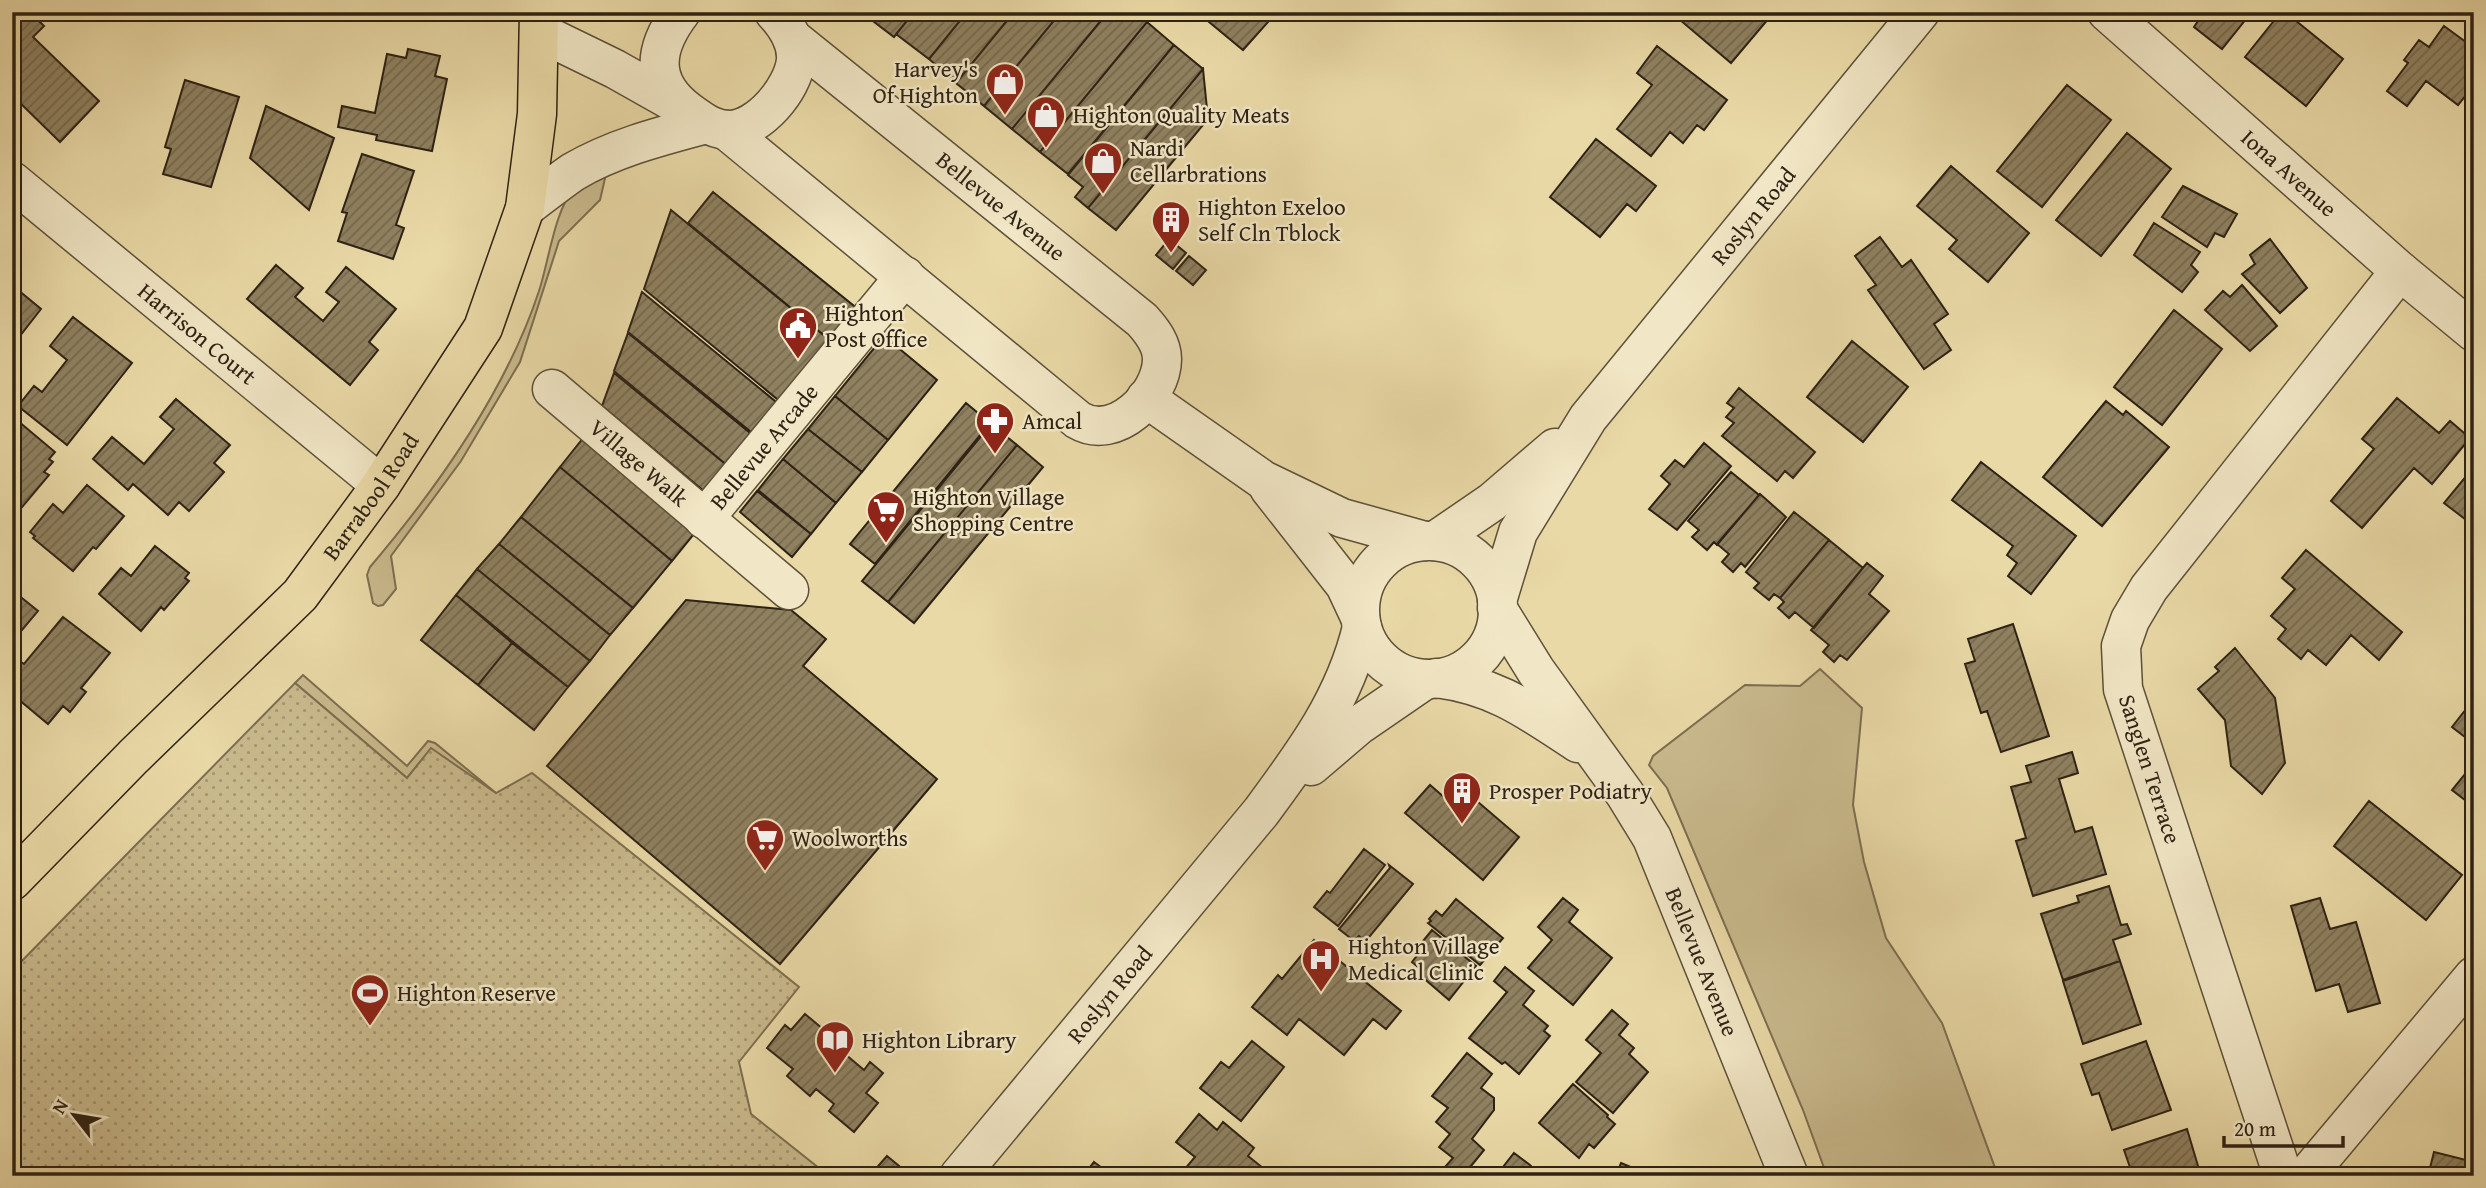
<svg xmlns="http://www.w3.org/2000/svg" width="2486" height="1188" font-family="'Gentium Book Plus',serif">
<style>
.grass{fill:#c9ba8d;stroke:#7c6e51;stroke-width:2}
.park{fill:url(#park-dots);stroke:#7c6e51;stroke-width:2}
.building{fill:url(#building-hatch);stroke:#2e2215;stroke-width:2}
.lines{fill:none;stroke-linecap:round;stroke-linejoin:round}
.minor-casing{stroke:#5d5039;stroke-width:41}
.major-casing{stroke:#2e2215;stroke-width:41}
.minor{stroke:#f1e6c5;stroke-width:38}
.major{stroke:#e9d9a6;stroke-width:38}
.labels{text-anchor:middle;stroke-width:5;stroke-linejoin:round;paint-order:stroke}
.poi-label{font-size:23px;fill:#2e2215;stroke:#f1e6c5;text-anchor:start}
.street-label{font-size:23px;fill:#2e2215;stroke:#f1e6c5}
</style>
<defs>
<pattern id="park-dots" width="8" height="8" patternUnits="userSpaceOnUse" patternTransform="scale(1.75)"><rect width="8" height="8" fill="#c9ba8d"/><path d="M2 2h.1M6 6h.1" fill="none" stroke="#a49772" stroke-width="1.8" stroke-linecap="round"/></pattern>
<pattern id="building-hatch" width="6" height="6" patternUnits="userSpaceOnUse" patternTransform="scale(1.75)"><rect width="6" height="6" fill="#8f8160"/><path d="M-1 1l2-2M0 6l6-6M5 7l2-2" fill="none" stroke="#75694e"/></pattern>
</defs>
<rect width="100%" height="100%" fill="#e9d9a6"/>
<filter id="stains"><feTurbulence type="fractalNoise" baseFrequency=".00286" numOctaves="4"/><feColorMatrix values="0 0 0 0 .2 0 0 0 0 .09 0 0 0 0 .02 0 0 0 .5 -.17"/></filter>
<radialGradient id="worn" r=".72"><stop offset=".6" stop-color="#630" stop-opacity="0"/><stop offset="1" stop-color="#630" stop-opacity=".3"/></radialGradient>
<path class="grass" d="M606 174 600 200 559 241 520 362 461 461 391 556 396 589 383 605 378 606 373 603 367 575 370 567C438 487 506 391 539 291 548 264 555 210 573 190 580 182 596 178 606 174Z
M1820 669 1862 708 1853 805 1864 862 1886 938 1942 1023 1998 1176H1827L1803 1110 1667 788 1649 765 1653 756 1745 685 1800 686Z
M303 675 407 766 428 741 435 743 496 793 431 749 407 778 295 683Z"/>
<path class="park" d="M295 683 407 778 431 748 496 793 532 773 799 987 739 1062 751 1114 829 1176H12V971Z"/>
<path class="building" d="M12 12H30L44 26 33 37 99 101 60 142 12 95Z
M350 12H387L388 20 351 21Z
M874 12H914L894 37 869 18Z
M914 12H967L929 59 896 34Z
M967 12H1014L956 83 929 59Z
M1014 12H1061L984 106 956 83Z
M1061 12H1108L1012 129 984 106Z
M1108 12H1135L1147 22 1040 152 1012 129Z
M1197 12H1277L1243 50Z
M1675 12H1762L1769 18 1731 63 1673 14Z
M2204 12H2239L2246 19 2222 49 2194 27Z
M2281 12H2285L2343 59 2306 106 2245 57Z
M1147 22 1174 45 1068 174 1040 152Z
M2444 26 2474 48V65L2465 77 2474 85 2458 105 2426 81 2407 106 2387 91 2408 63 2404 60 2419 40 2429 47Z
M1174 45 1203 69 1088 208 1075 197 1083 187 1068 175Z
M1657 46 1727 100 1704 130 1697 125 1683 143 1670 132 1651 156 1617 129 1652 85 1637 73Z
M408 49 440 56 435 76 447 79 432 151 376 140 377 135 338 127 342 106 375 113 387 54 406 58Z
M1203 69 1208 119 1116 230 1088 208Z
M185 80 239 97 211 187 163 174 171 149 165 147Z
M2067 85 2111 120 2042 207 1997 171Z
M266 106 334 138 309 210 250 158Z
M2127 133 2171 169 2101 256 2056 220Z
M1596 139 1656 186 1636 211 1627 204 1600 237 1550 197Z
M362 154 414 171 396 225 404 228 393 259 338 241 347 213 342 212Z
M1951 166 2029 233 1988 282 1949 249 1957 240 1917 206Z
M2183 186 2237 214 2224 237 2215 233 2207 247 2162 217Z
M713 192 859 310 832 342 688 223Z
M671 210 832 342 783 404 644 289Z
M2154 223 2200 252 2191 265 2198 272 2182 292 2134 255Z
M1880 237 1902 267 1911 260 1948 314 1934 324 1951 350 1924 369 1868 290 1876 285 1855 256Z
M1169 239 1186 253 1173 269 1156 255Z
M2270 239 2307 288 2280 313 2242 274 2255 264 2250 255Z
M1189 256 1206 270 1193 285 1176 271Z
M276 265 303 288 295 297 323 321 339 302 326 292 346 267 396 309 369 342 378 350 350 385 247 299Z
M12 285 41 309 12 346Z
M2242 285 2277 326 2250 351 2205 310 2223 291 2230 297Z
M642 292 781 406 756 436 628 332Z
M2174 310 2222 349 2162 425 2114 387Z
M73 317 132 363 67 445 18 406 34 386 42 392 67 360 50 346Z
M628 333 755 437 729 467 614 371Z
M884 336 937 380 888 440 835 396Z
M1852 341 1908 387 1863 442 1807 397Z
M614 373 729 467 705 492 602 406Z
M1739 388 1815 452 1793 478 1785 471 1777 481 1722 436 1734 423 1726 417 1734 408 1727 403Z
M835 396 888 440 862 472 808 429Z
M2397 398 2439 433 2450 421 2470 438 2432 484 2414 468 2362 528 2331 501 2374 449 2362 439Z
M176 399 230 445 214 463 224 472 189 511 179 502 168 515 133 484 128 490 93 459 112 437 144 464 174 429 160 417Z
M2106 401 2123 415 2126 411 2169 447 2102 526 2043 477Z
M966 403 990 423 875 564 850 544Z
M18 421 55 452 49 459 53 462 44 472 49 475 12 519V428Z
M991 424 1017 445 888 602 862 581Z
M808 429 862 472 836 503 783 459Z
M584 437 698 529 672 561 560 467Z
M1704 443 1731 466 1677 530 1649 509 1670 484 1661 476 1675 460 1684 467Z
M1017 445 1043 467 914 623 888 602Z
M783 459 836 503 811 534 758 490Z
M1981 462 2076 536 2031 594 2008 576 2017 563 2007 555 2013 546 1952 500Z
M560 467 672 561 633 608 521 517Z
M1731 472 1759 495 1717 545 1714 542 1707 550 1692 537 1699 530 1688 521Z
M2468 474 2474 479V526L2444 503Z
M87 485 124 516 96 549 93 547 73 571 33 538 35 536 30 532 53 504 63 513Z
M757 491 811 534 792 557 740 512Z
M1760 494 1786 517 1745 567 1741 563 1733 572 1722 562 1729 554 1717 544Z
M1794 512 1829 540 1780 598 1774 594 1769 600 1754 588 1759 583 1746 572Z
M521 517 633 608 610 635 499 544Z
M1829 540 1863 568 1814 628 1795 612 1789 618 1778 608 1784 602 1780 598Z
M499 544 610 635 590 661 477 569Z
M155 546 189 573 185 578 189 581 164 610 161 607 141 631 99 594 121 568 131 576Z
M2306 550 2402 632 2379 660 2351 635 2326 665 2308 650 2301 659 2278 639 2286 629 2271 616 2295 589 2282 578Z
M1867 563 1883 576 1869 594 1889 611 1847 660 1840 655 1834 662 1823 652 1829 645 1811 630Z
M477 569 590 661 568 687 456 595Z
M12 590 38 611 12 642Z
M456 595 512 643 478 685 421 640Z
M686 600 791 610 826 639 803 666 937 779 780 964 547 766Z
M63 617 110 653 81 688 86 692 70 712 63 706 48 724 12 694V672L21 662 24 664Z
M2013 624 2049 736 2001 752 1987 711 1981 713 1965 664 1975 661 1968 639Z
M512 643 568 687 534 730 478 685Z
M2235 648 2275 698 2285 763 2262 794 2231 766 2225 720 2198 689 2219 671 2215 667Z
M2474 699V744L2452 727Z
M2072 752 2078 773 2059 779 2075 832 2092 827 2106 874 2033 896 2016 841 2026 838 2011 787 2031 782 2026 766Z
M2474 763V807L2452 790Z
M1457 784 1519 837 1483 880 1405 813 1430 785 1445 798Z
M2369 801 2462 875 2426 920 2334 846Z
M1364 849 1385 865 1338 926 1314 907 1327 891 1330 893Z
M1389 865 1413 884 1365 942 1359 936 1354 941 1339 929 1390 868Z
M2109 886 2121 925 2127 924 2131 934 2113 940 2120 961 2063 980 2041 914 2079 902 2077 896Z
M1563 898 1578 910 1569 922 1612 958 1573 1005 1528 968 1552 940 1538 927Z
M2320 898 2330 929 2356 922 2380 1003 2348 1012 2339 984 2316 991 2291 906Z
M1456 899 1503 938 1480 965 1428 923 1431 921 1429 919 1436 911 1442 916Z
M1432 930 1476 966 1449 1000 1420 975 1423 971 1412 962 1422 949 1419 946Z
M1314 940 1401 1011 1386 1029 1373 1019 1344 1055 1299 1019 1287 1035 1252 1007 1278 975 1282 979Z
M2120 961 2141 1024 2083 1044 2063 981Z
M1505 967 1534 991 1523 1005 1548 1026 1544 1031 1550 1036 1519 1074 1505 1062 1502 1064 1469 1038 1507 992 1494 981Z
M1612 1010 1628 1024 1619 1035 1634 1048 1629 1054 1648 1072 1613 1113 1576 1082 1601 1053 1586 1040Z
M805 1014 848 1050 845 1054 864 1070 870 1062 883 1073 866 1093 878 1103 854 1132 829 1111 834 1104 816 1089 810 1096 787 1076 793 1069 767 1048 785 1025 791 1030Z
M1252 1041 1284 1067 1241 1121 1200 1088 1221 1062 1229 1068Z
M2146 1041 2171 1110 2112 1130 2099 1093 2092 1095 2081 1064Z
M1467 1053 1492 1074 1481 1088 1494 1098V1110L1472 1139 1484 1150 1463 1176H1458L1446 1166 1453 1158 1439 1147 1450 1134 1436 1122 1448 1108 1432 1096Z
M1573 1084 1608 1115 1607 1117 1615 1124 1594 1148 1589 1144 1579 1158 1539 1123Z
M1199 1114 1217 1130 1223 1122 1254 1148 1248 1156 1273 1176H1179L1195 1157 1176 1142Z
M2187 1129 2201 1176H2133L2124 1150Z
M2434 1152 2474 1162V1176H2428Z
M1514 1153 1530 1165 1540 1176H1496Z
M887 1156 899 1166 891 1176H875L872 1173Z
M1094 1162 1113 1176H1083Z
M1621 1163 1652 1176H1616Z"/>
<g class="lines">
<g class="minor-casing">
<g id="minor">
<path d="M681 12C650 53 651 87 695 116 706 124 716 130 730 130 759 129 793 89 796 60 797 42 786 25 774 12"/>
<path id="s1" d="M2107 12 2400 271 2474 332"/>
<path d="M539 32 615 69 677 104"/>
<path d="M726 130 1078 420C1115 442 1162 396 1162 359 1162 344 1152 331 1142 320L792 38"/>
<path id="s2" d="M12 181 381 485"/>
<path d="M525 208C541 196 557 183 573 172 614 148 661 136 706 124"/>
<path id="s3" d="M552 389 789 590"/>
<path d="M1146 398 1263 480 1342 518 1425 541"/>
<path d="M1269 488 1345 585 1360 617"/>
<path id="s4" d="M704 519 905 276"/>
<path d="M1435 541 1492 502 1555 448"/>
<circle cx="1429" cy="610" r="69"/>
<path id="s5" d="M1497 601 1518 532 1588 418 1920 12"/>
<path id="s6" d="M1497 608 1536 671 1625 794 1652 838 1789 1176"/>
<path d="M1436 678C1497 686 1529 711 1578 743"/>
<path d="M1311 766 1359 725 1426 679"/>
<path id="s7" d="M959 1176 1261 812C1304 754 1345 699 1362 627"/>
<path d="M2283 1176 2123 689 2121 646 2130 620 2149 588 2400 271"/>
<path d="M2306 1176 2474 976"/>
</g>
</g>
<g class="major-casing">
<g id="major">
<path id="s8" d="M12 881 133 757 300 595 381 485 483 328 525 208 537 114 539 12"/>
</g>
</g>
<use href="#minor" class="minor"/>
<use href="#major" class="major"/>
</g>
<defs>
<g id="shop-pin" transform="scale(2.0125)"><path d="M0 17L-7.5 6A9.5 9.5 0 1 1 7.5 6Z" fill="#8f2418" stroke="#f1e6c5"/><path d="M-5-2.5h2.3a2.7 3.5 0 0 1 5.4 0H5L5.5 6h-11ZM-1.5-2.5h3a1.5 2.3 0 0 0-3 0Z" fill="#fff"/></g>
<g id="building-pin" transform="scale(2.0125)"><path d="M0 17L-7.5 6A9.5 9.5 0 1 1 7.5 6Z" fill="#8f2418" stroke="#f1e6c5"/><path d="M-4-6H4V6H1V3H-1V6H-4ZM-2.5-4.3h1.7v1.8h-1.7ZM.8-4.3h1.7v1.8H.8ZM-2.5-1h1.7V.8h-1.7ZM.8-1h1.7V.8H.8Z" fill="#fff"/></g>
<g id="civic-pin" transform="scale(2.0125)"><path d="M0 17L-7.5 6A9.5 9.5 0 1 1 7.5 6Z" fill="#8f2418" stroke="#f1e6c5"/><path d="M-.6-6.5H3V-4.5H.6V-3L4-1V1h2V6H-6V1h2V-1L-.6-3ZM-1.2 2.5V6h2.4V2.5Z" fill="#fff"/></g>
<g id="pharmacy-pin" transform="scale(2.0125)"><path d="M0 17L-7.5 6A9.5 9.5 0 1 1 7.5 6Z" fill="#8f2418" stroke="#f1e6c5"/><path d="M-2-6h4v4h4v4h-4v4h-4v-4h-4v-4h4Z" fill="#fff"/></g>
<g id="supermarket-pin" transform="scale(2.0125)"><path d="M0 17L-7.5 6A9.5 9.5 0 1 1 7.5 6Z" fill="#8f2418" stroke="#f1e6c5"/><path d="M-6-5.5h2.5l.6 2H6L4.5 2H-2.5L-4.4-4H-6ZM-1.5 3.2a1.3 1.3 0 1 0 .1 0ZM3 3.2a1.3 1.3 0 1 0 .1 0Z" fill="#fff"/></g>
<g id="hospital-pin" transform="scale(2.0125)"><path d="M0 17L-7.5 6A9.5 9.5 0 1 1 7.5 6Z" fill="#8f2418" stroke="#f1e6c5"/><path d="M-5-5h3v3.5h4V-5h3V5h-3V1.5h-4V5h-3Z" fill="#fff"/></g>
<g id="stadium-pin" transform="scale(2.0125)"><path d="M0 17L-7.5 6A9.5 9.5 0 1 1 7.5 6Z" fill="#8f2418" stroke="#f1e6c5"/><path d="M0-5a6.5 5 0 1 0 0 10a6.5 5 0 1 0 0-10ZM-3.5-1.8h7v3.6h-7Z" fill="#fff"/></g>
<g id="library-pin" transform="scale(2.0125)"><path d="M0 17L-7.5 6A9.5 9.5 0 1 1 7.5 6Z" fill="#8f2418" stroke="#f1e6c5"/><path d="M-6-4Q-3-5.5-.7-3.5V5Q-3 3-6 4ZM6-4Q3-5.5 .7-3.5V5Q3 3 6 4Z" fill="#fff"/></g>
</defs>
<g fill-rule="evenodd">
<use href="#shop-pin" x="1005" y="82"/>
<use href="#shop-pin" x="1046" y="115"/>
<use href="#shop-pin" x="1103" y="161"/>
<use href="#building-pin" x="1171" y="220"/>
<use href="#civic-pin" x="798" y="326"/>
<use href="#pharmacy-pin" x="995" y="421"/>
<use href="#supermarket-pin" x="886" y="510"/>
<use href="#building-pin" x="1462" y="791"/>
<use href="#supermarket-pin" x="765" y="838"/>
<use href="#hospital-pin" x="1321" y="959"/>
<use href="#stadium-pin" x="370" y="993"/>
<use href="#library-pin" x="835" y="1040"/>
</g>
<g class="labels">
<g class="poi-label">
<text x="978" y="77" text-anchor="end">Harvey's<tspan x="978" dy="26">Of Highton</tspan></text>
<text x="1073" y="123">Highton Quality Meats</text>
<text x="1130" y="156">Nardi<tspan x="1130" dy="26">Cellarbrations</tspan></text>
<text x="1198" y="215">Highton Exeloo<tspan x="1198" dy="26">Self Cln Tblock</tspan></text>
<text x="825" y="321">Highton<tspan x="825" dy="26">Post Office</tspan></text>
<text x="1022" y="429">Amcal</text>
<text x="913" y="505">Highton Village<tspan x="913" dy="26">Shopping Centre</tspan></text>
<text x="1489" y="799">Prosper Podiatry</text>
<text x="792" y="846">Woolworths</text>
<text x="1348" y="954">Highton Village<tspan x="1348" dy="26">Medical Clinic</tspan></text>
<text x="397" y="1001">Highton Reserve</text>
<text x="862" y="1048">Highton Library</text>
</g>
<g class="street-label">
<text dy="8" stroke="none"><textPath href="#s1" startOffset="243">Iona Avenue</textPath></text>
<text transform="translate(1001 206) rotate(39)" y="8">Bellevue Avenue</text>
<text dy="8" stroke="none"><textPath href="#s5" startOffset="467">Roslyn Road</textPath></text>
<text dy="8" stroke="none"><textPath href="#s2" startOffset="240">Harrison Court</textPath></text>
<text dy="8" stroke="none"><textPath href="#s4" startOffset="94">Bellevue Arcade</textPath></text>
<text dy="8" stroke="none"><textPath href="#s3" startOffset="114">Village Walk</textPath></text>
<text dy="8" stroke="none"><textPath href="#s8" startOffset="527">Barrabool Road</textPath></text>
<text transform="translate(2150 769) rotate(72)" y="8">Sanglen Terrace</text>
<text dy="8" stroke="none"><textPath href="#s6" startOffset="411">Bellevue Avenue</textPath></text>
<text dy="8" stroke="none"><textPath href="#s7" startOffset="236">Roslyn Road</textPath></text>
</g>
</g>
<rect width="2486" height="1188" fill="none" stroke="#e9d9a6" stroke-width="42"/>
<rect x="14" y="14" width="2458" height="1160" fill="none" stroke="#2e2215" stroke-width="3.5"/>
<rect x="21" y="21" width="2444" height="1146" fill="none" stroke="#2e2215" stroke-width="2"/>
<g transform="translate(74 1115) rotate(301)" stroke="#f1e6c5" stroke-width="5" paint-order="stroke">
<path d="M0-5L12 26L0 18L-12 26Z" fill="#2e2215"/>
<text y="-10" font-size="19" font-weight="bold" text-anchor="middle" fill="#2e2215">N</text>
</g>
<path d="M2224 1136v10h119v-10" fill="none" stroke="#2e2215" stroke-width="3.5"/>
<text x="2234" y="1136" font-size="21" fill="#2e2215" stroke="#f1e6c5" stroke-width="5" paint-order="stroke">20 m</text>
<rect width="100%" height="100%" filter="url(#stains)"/>
<rect width="100%" height="100%" fill="url(#worn)"/>
</svg>
